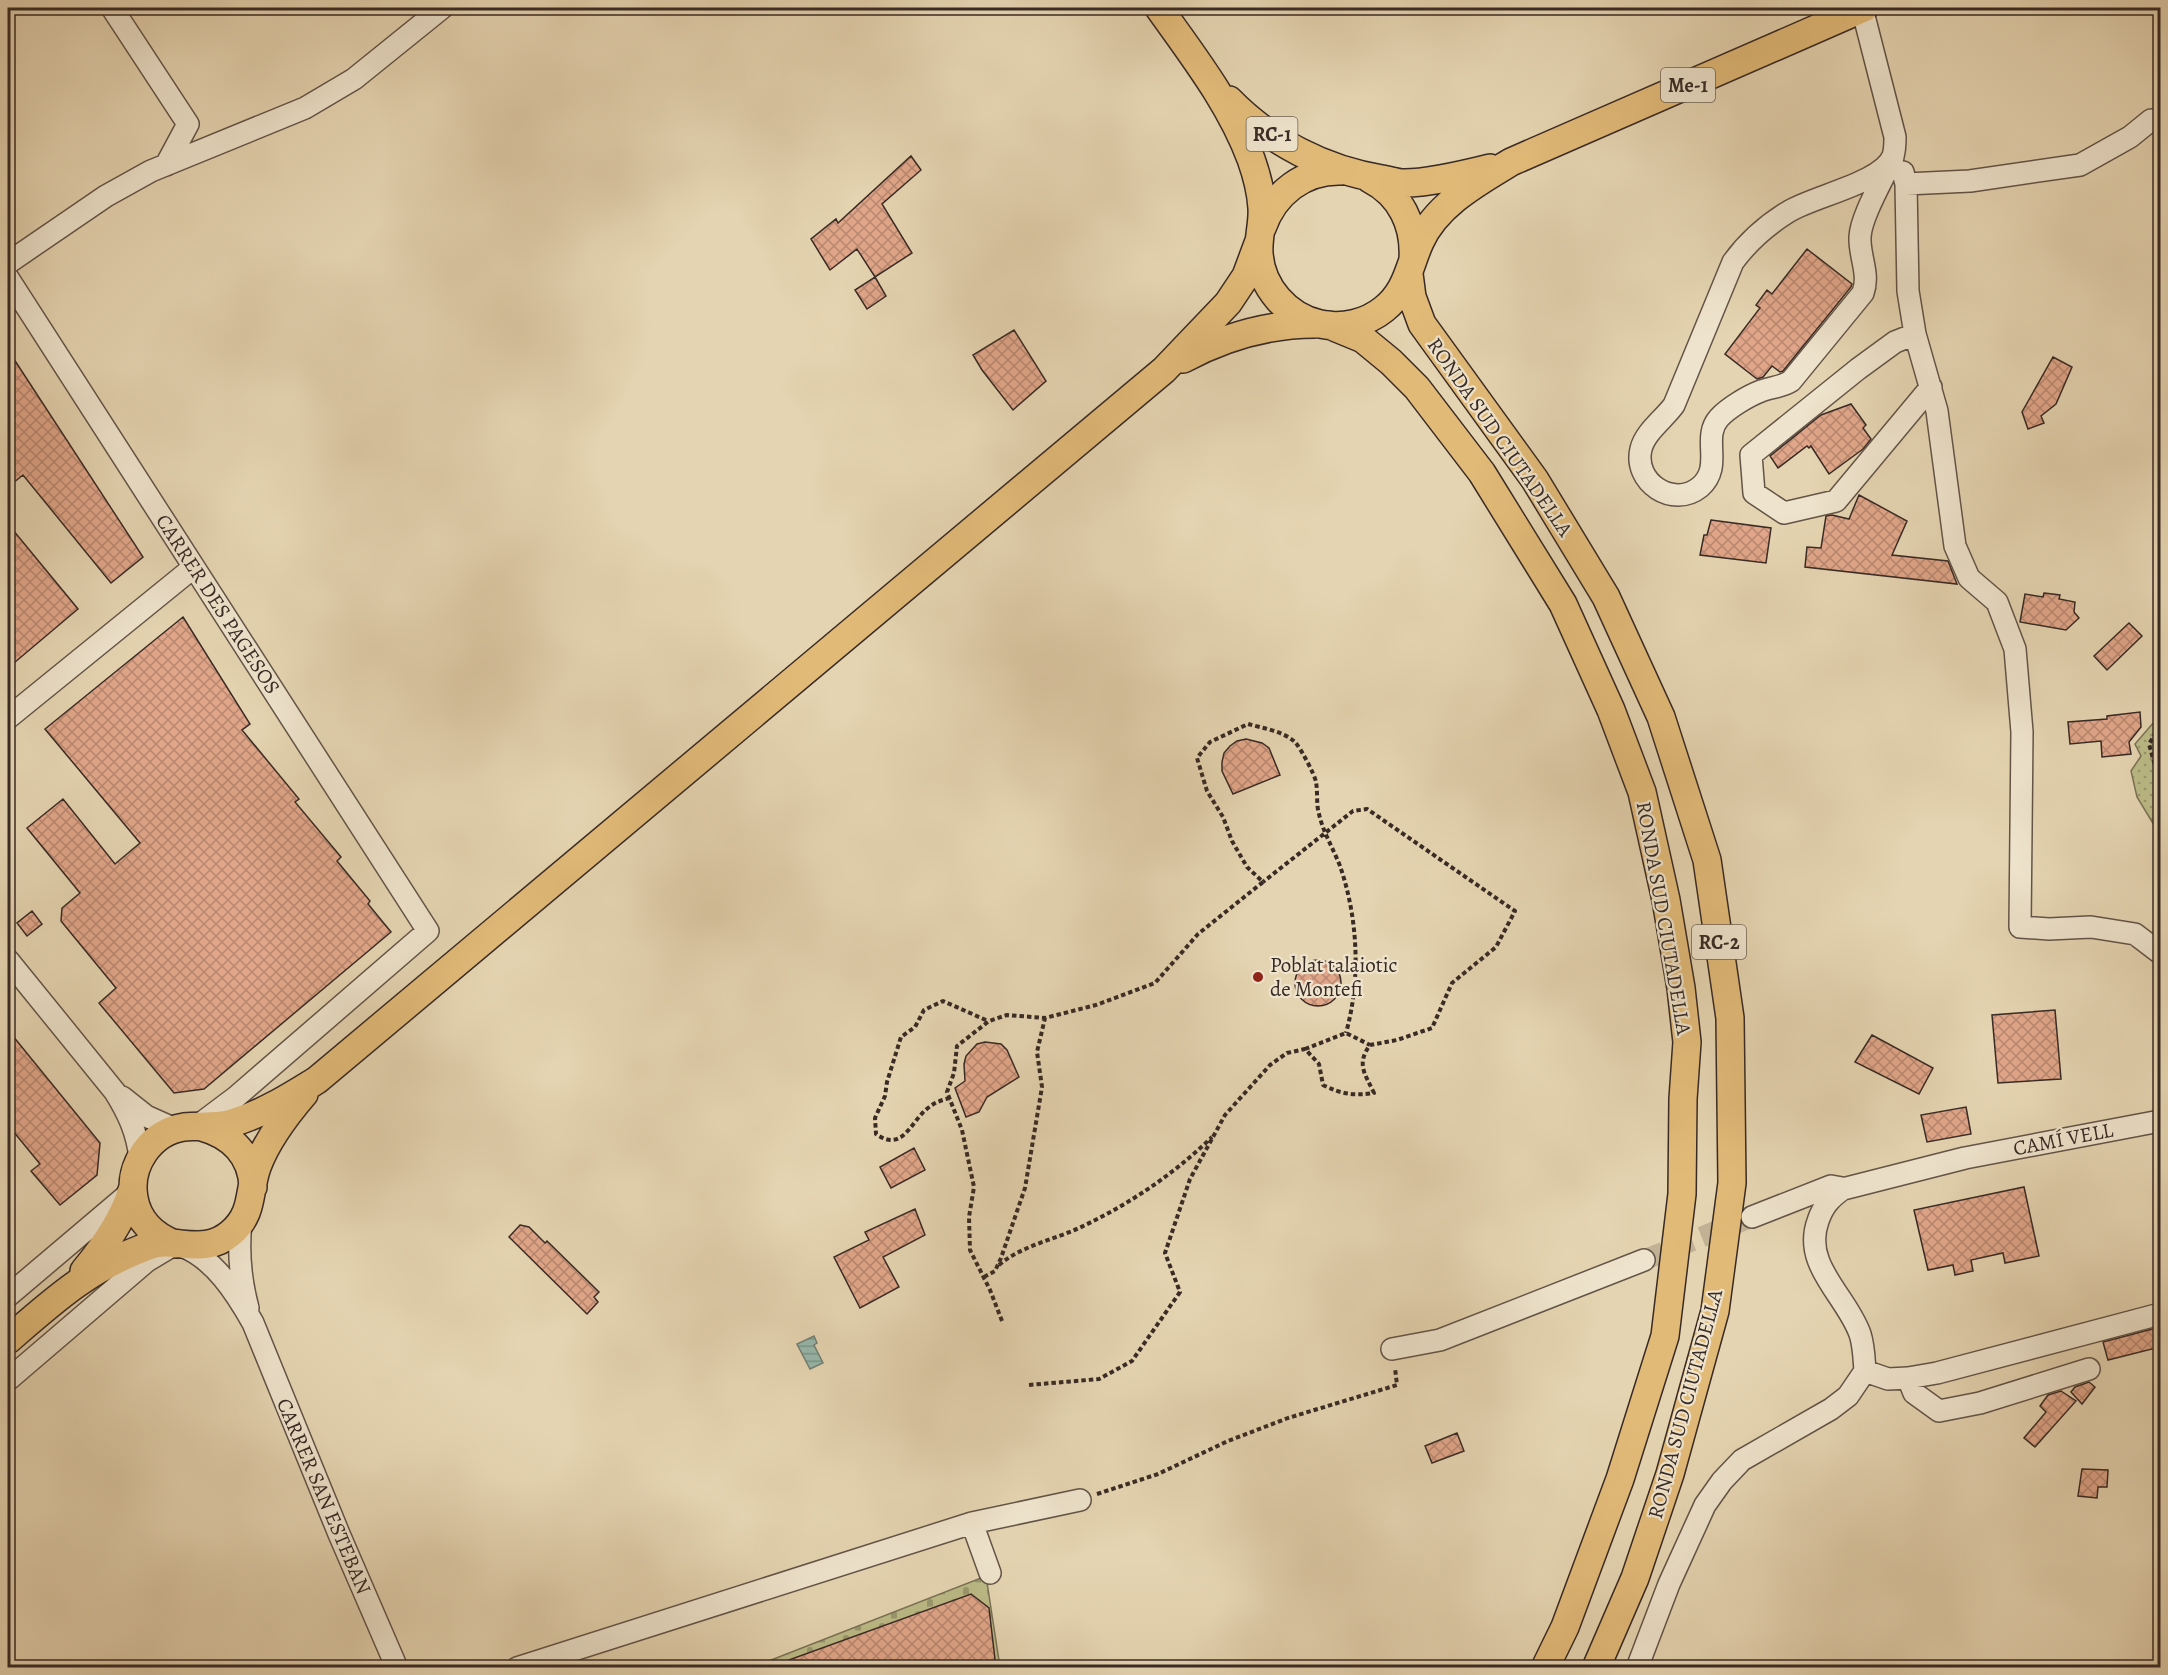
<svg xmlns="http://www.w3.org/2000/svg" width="2168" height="1675" font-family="Alegreya,serif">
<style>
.grass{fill:url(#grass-dots);stroke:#7a7256;stroke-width:1.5}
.cemetery{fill:url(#cemetery-stones);stroke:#7a7256;stroke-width:1.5}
.water{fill:url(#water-rules);stroke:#707f75;stroke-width:1.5}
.building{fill:url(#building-cross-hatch);stroke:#382a25;stroke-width:1.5}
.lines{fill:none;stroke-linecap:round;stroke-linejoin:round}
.minor-tunnel{stroke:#c2b295;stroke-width:21;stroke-dasharray:21 10;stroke-linecap:butt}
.minor-casing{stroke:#635448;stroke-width:24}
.major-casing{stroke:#382a25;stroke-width:30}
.path{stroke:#382a25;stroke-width:4;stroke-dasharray:4.5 3;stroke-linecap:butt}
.minor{stroke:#eee3cc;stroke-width:21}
.major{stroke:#e2ba78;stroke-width:27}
.poi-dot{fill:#8f2418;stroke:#eee3cc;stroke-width:2}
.labels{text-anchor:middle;stroke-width:4.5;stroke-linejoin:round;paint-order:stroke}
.shield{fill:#eee3cc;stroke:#6f6257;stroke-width:1.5}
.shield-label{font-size:20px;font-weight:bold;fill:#382a25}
.street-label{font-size:21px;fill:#382a25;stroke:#eee3cc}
.poi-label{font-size:21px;fill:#382a25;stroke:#eee3cc;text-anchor:start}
</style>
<defs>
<pattern id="grass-dots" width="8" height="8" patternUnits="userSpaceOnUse" patternTransform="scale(1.5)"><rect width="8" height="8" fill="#bcbb87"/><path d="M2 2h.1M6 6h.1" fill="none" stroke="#9a986e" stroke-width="1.8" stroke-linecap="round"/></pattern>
<pattern id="cemetery-stones" width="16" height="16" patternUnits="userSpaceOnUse" patternTransform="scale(1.5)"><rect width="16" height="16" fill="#bcbb87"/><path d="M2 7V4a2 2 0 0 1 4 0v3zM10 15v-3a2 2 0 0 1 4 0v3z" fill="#9a986e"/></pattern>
<pattern id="water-rules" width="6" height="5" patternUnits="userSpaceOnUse" patternTransform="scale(1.5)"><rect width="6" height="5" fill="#96b8ab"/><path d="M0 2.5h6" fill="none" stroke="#7b968b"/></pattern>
<pattern id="building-cross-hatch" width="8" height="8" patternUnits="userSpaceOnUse" patternTransform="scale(1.5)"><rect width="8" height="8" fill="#e1a689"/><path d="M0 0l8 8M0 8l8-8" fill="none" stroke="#b78770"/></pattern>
</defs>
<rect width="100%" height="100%" fill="#e5d4b1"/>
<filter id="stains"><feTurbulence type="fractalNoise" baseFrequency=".00333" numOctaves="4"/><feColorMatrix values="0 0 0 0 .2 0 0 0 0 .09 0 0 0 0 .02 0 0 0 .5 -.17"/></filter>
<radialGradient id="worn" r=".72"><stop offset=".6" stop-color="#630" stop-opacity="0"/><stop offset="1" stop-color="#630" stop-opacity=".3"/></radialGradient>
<path class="grass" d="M2160 715V835L2137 797 2131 771 2141 756 2135 744Z"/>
<path class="cemetery" d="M986 1576 1000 1667 767 1668 766 1662Z"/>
<path class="water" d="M814 1336 817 1343 814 1345 823 1363 810 1369 797 1344Z"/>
<path class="building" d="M911 156 921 170 882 204 912 253 875 277 857 249 830 270 811 239 836 219 838 223Z
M1807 249 1852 284 1851 287 1783 371 1780 372 1772 366 1763 377 1757 379 1725 354 1760 308 1756 305 1767 290 1772 294Z
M875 277 886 296 867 309 855 290Z
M1014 330 1046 381 1013 410 982 370 973 355Z
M8 350 143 557 111 583 23 475 8 487Z
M2053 357 2072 367 2056 404 2041 416 2044 423 2028 429 2022 412Z
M1851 404 1866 425 1863 428 1871 439 1863 449 1829 474 1811 446 1809 448 1807 446 1778 468 1770 456 1821 415Z
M1859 495 1907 521 1892 555 1948 561 1957 584 1805 567 1807 547 1821 548 1826 516 1832 515 1849 519Z
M1711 520 1771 528 1766 563 1700 555 1704 535H1707Z
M8 524 78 609 8 668Z
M2044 593 2060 595 2059 599 2075 602 2074 612 2079 618 2066 630 2020 622 2025 594 2043 597Z
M183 617 250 724 242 730 299 799 295 802 341 857 337 861 370 901 368 904 391 932 204 1089 174 1093 99 1003 116 988 61 921 62 908 80 893 27 828 63 799 115 864 140 843 45 729Z
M2129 623 2142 636 2107 670 2094 656Z
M2140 712 2141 727 2129 742 2131 754 2102 757 2101 741 2070 744 2068 722 2107 719V716Z
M1246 739 1262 743 1269 748 1280 775 1233 794 1222 771V762L1224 753 1230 746 1237 741Z
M32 911 42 924 27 936 17 923Z
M1295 983a23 23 0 1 1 46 0a23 23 0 1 1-46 0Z
M2055 1010 2061 1079 1998 1083 1992 1015Z
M8 1030 100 1143 97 1175 60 1205 31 1171 40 1164 8 1125Z
M1872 1035 1933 1068 1919 1094 1855 1062Z
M985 1042 1001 1044 1007 1050 1019 1077 987 1097 979 1112 966 1117 955 1088 965 1081 964 1064 966 1056 977 1044Z
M1966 1107 1971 1134 1927 1142 1921 1115Z
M914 1148 925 1170 891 1188 880 1167Z
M2024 1187 2039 1256 2005 1263 2003 1253 1971 1260 1973 1271 1955 1275 1953 1265 1928 1270 1914 1210Z
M915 1209 925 1235 883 1257 899 1287 860 1308 834 1257 869 1240 865 1232Z
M520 1225 529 1227 545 1243 547 1241 599 1292 594 1297 598 1302 587 1314 509 1237Z
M2160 1327V1347L2108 1360 2103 1342Z
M2089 1382 2095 1387 2082 1404 2071 1392 2075 1387Z
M2061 1391 2076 1401 2035 1447 2024 1438 2046 1412 2040 1406 2048 1395Z
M1457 1433 1464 1451 1432 1463 1425 1446Z
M2082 1469 2108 1470 2107 1487H2098L2097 1498 2078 1496Z
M971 1594 989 1608 996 1668H912L889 1663 869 1668H775V1665Z"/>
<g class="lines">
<path class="minor-tunnel" d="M1644 1260 1752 1217"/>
<g class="minor-casing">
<path id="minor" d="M112 8 188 124 166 165
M1862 8 1895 137C1895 143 1895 150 1893 156 1883 183 1813 196 1788 212 1767 225 1747 243 1733 262L1674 405C1664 419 1645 432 1641 449 1633 482 1673 509 1700 487 1724 466 1701 438 1719 418 1728 408 1748 396 1761 391 1772 387 1782 387 1791 381L1863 293C1870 274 1859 256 1860 237 1861 216 1884 178 1893 157
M1903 172 1906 184 1970 181 2080 165 2130 137 2151 120 2160 122
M1906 184 1908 291 1915 334 1937 411 1955 546 1969 578 1997 602 2015 649 2022 732 2020 927 2049 929 2091 927 2135 934 2160 953
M8 263 106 196 151 171 305 108 354 79 442 8
M8 278 428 931 236 1097 196 1127
M1915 334 1895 342 1858 369 1751 455 1754 493 1784 513 1836 501 1931 387
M8 718 194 567
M8 960 115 1092C128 1113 137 1132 140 1158
M122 1097 146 1116 175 1129
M2160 1121 1965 1158 1843 1189C1830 1198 1823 1206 1818 1221 1802 1265 1846 1295 1860 1334 1864 1346 1864 1359 1865 1371L1888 1379 1908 1378 1937 1373 2160 1314
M1752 1217 1831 1186 1842 1188
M241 1222C238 1250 241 1282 248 1308
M181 1246C214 1258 236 1293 253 1323L339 1534 397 1668
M8 1296 132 1191
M1392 1349 1440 1340 1644 1260
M1908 1378 1914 1393 1939 1411 1980 1403 2089 1369
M8 1380 147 1261 172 1246
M972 1523 990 1573
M517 1668 972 1523 1080 1500
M1637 1668 1669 1584 1705 1505 1722 1481 1742 1460 1831 1409 1848 1396 1865 1371"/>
</g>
<g class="major-casing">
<path id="major" d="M1159 8C1193 56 1230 103 1251 159 1256 173 1261 192 1262 208 1263 223 1258 238 1259 253 1261 287 1287 317 1320 324 1342 329 1367 323 1384 309 1407 291 1409 266 1420 242 1436 205 1478 182 1511 162L1864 8
M1229 100C1270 142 1325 170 1382 179 1389 180 1397 183 1404 183 1430 183 1466 174 1490 168
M1370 179C1401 195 1415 225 1413 259
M1262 228C1274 193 1304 170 1341 171
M1409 274 1412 297 1422 324 1535 480 1606 597 1661 717 1707 860 1730 1018 1732 1183 1715 1311 1670 1474 1635 1578 1596 1668
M1329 325 1363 339 1391 362 1417 388 1482 473 1563 604 1611 710 1642 792 1666 900 1681 988 1687 1042 1683 1099 1682 1194 1665 1336 1620 1479 1565 1627 1545 1668
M1183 359C1224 337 1268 324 1315 324
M202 1127C231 1135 252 1155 253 1187
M175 1244C154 1236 138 1221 134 1198 128 1165 151 1132 184 1127 201 1125 218 1128 235 1122 264 1113 291 1096 317 1080L1164 370 1228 303 1246 276 1259 241
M84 1271C104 1247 123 1220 132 1190
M8 1340C54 1300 89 1268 148 1246 176 1236 203 1257 231 1233 254 1213 248 1193 257 1167 267 1140 286 1115 304 1094"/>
</g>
<path class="path" d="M2160 726 2149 744 2157 773 2160 776
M1305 1049 1346 1033 1370 1045
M950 1098C942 1100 935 1102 928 1108 910 1122 903 1153 876 1134L875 1118 885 1096 887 1082 901 1037 915 1027 924 1010 943 1001 988 1021
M999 1265C1021 1246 1053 1240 1079 1228 1128 1205 1173 1175 1212 1137
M984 1277 995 1271 1001 1258 1025 1188 1042 1087 1037 1052 1045 1018
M1002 1321 990 1290 970 1250 969 1217 974 1187 962 1130 947 1092 954 1073 957 1046 989 1021 1007 1015 1045 1018 1096 1005 1155 983 1198 934 1263 882 1247 867 1232 841 1223 817 1207 791 1197 758 1210 742 1248 724C1262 728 1283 731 1295 742 1300 747 1315 775 1316 782 1318 793 1316 804 1319 814 1323 832 1333 848 1340 866 1358 918 1361 979 1346 1033
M1029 1385 1099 1379 1132 1361 1180 1292 1165 1253 1190 1179 1225 1115 1270 1065 1287 1053 1305 1049 1319 1064 1323 1085C1341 1094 1354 1096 1374 1093 1365 1074 1356 1064 1370 1045L1397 1040 1432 1028 1452 983 1496 947 1515 911 1367 809 1353 811 1263 882
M1097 1494 1158 1474 1228 1441 1288 1418 1397 1385 1395 1368"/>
<use href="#minor" class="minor"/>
<use href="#major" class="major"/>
</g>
<circle class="poi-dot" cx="1258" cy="977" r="6"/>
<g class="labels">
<g class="shield">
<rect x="1661" y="68" width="54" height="34" rx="4.5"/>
<rect x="1246.5" y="117" width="51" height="34" rx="4.5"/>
<rect x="1692" y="925" width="54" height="34" rx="4.5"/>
</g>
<g class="shield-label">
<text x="1688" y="92">Me-1</text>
<text x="1272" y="141">RC-1</text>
<text x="1719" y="949">RC-2</text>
</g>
<g class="street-label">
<text transform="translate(1500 437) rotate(55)" y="7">RONDA SUD CIUTADELLA</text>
<text transform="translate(218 604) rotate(57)" y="7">CARRER DES PAGESOS</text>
<text transform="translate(1664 918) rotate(80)" y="7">RONDA SUD CIUTADELLA</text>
<text transform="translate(2063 1139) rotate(-11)" y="7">CAMÍ VELL</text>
<text transform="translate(1685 1404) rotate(-75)" y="7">RONDA SUD CIUTADELLA</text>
<text transform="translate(324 1496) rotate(67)" y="7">CARRER SAN ESTEBAN</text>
</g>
<g class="poi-label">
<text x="1270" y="972">Poblat talaiotic<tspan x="1270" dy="24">de Montefi</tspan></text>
</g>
</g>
<rect width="2168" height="1675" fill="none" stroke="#e5d4b1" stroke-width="30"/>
<rect x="9" y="9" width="2150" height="1657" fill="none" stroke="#382a25" stroke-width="3"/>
<rect x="15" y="15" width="2138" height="1645" fill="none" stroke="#382a25" stroke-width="1.5"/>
<rect width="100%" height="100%" filter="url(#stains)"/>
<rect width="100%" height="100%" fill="url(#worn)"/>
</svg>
